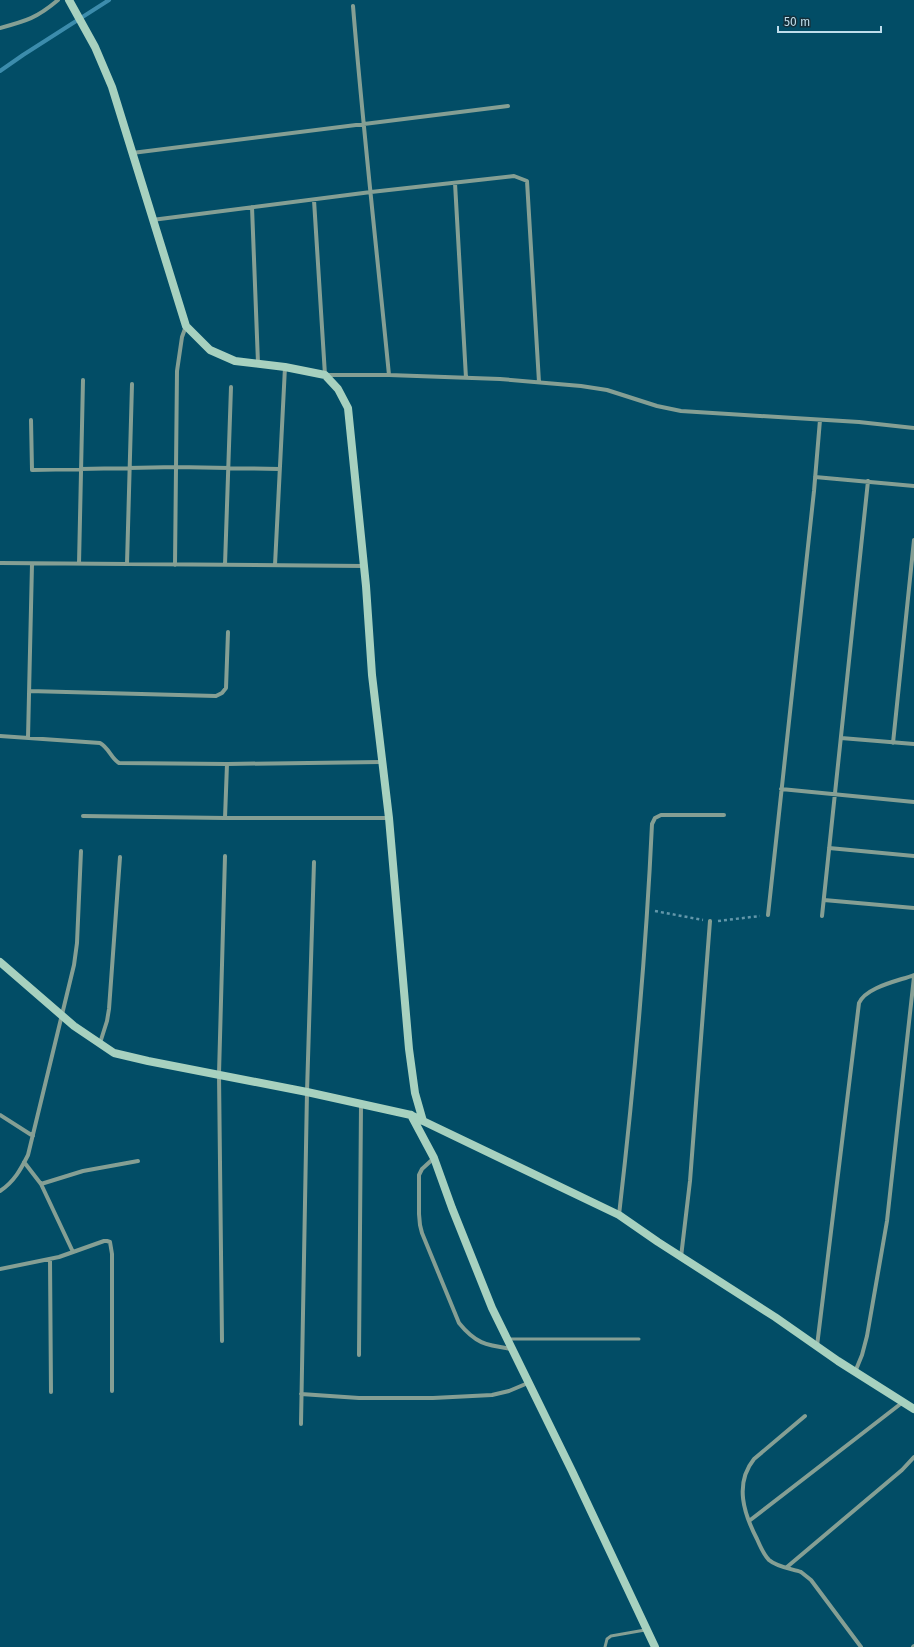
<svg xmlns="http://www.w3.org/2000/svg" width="914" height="1647" font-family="'Fira Sans',sans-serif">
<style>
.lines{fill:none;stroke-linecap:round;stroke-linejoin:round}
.stream{stroke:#3c8cac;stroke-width:4}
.path{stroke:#6397aa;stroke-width:2.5;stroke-dasharray:3 3;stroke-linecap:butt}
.lane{stroke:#859f94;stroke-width:3}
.street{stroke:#859f94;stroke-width:4}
.secondary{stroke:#a7d1bf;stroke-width:8}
</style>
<rect width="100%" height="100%" fill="#024d66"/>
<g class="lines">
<path class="stream" d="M0 71 23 55 109 0"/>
<path class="path" d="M655 911 703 920
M718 921 760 916"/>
<path class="lane" d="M508 1339H639
M605 1647 607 1639 611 1636 645 1630"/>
<path class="street" d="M353 6C363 129 377 252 389 375
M0 28C26 21 37 18 58 0
M132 153 508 106
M455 183 466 378
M314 200 325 375H389L500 379 581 386 607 390 657 406 681 411 859 422 914 428
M252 207 258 363
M152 220 371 192 514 176 527 181 539 382
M31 420 32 470 176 467 280 469
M815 477 914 486
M0 563 364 566
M79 564 83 380
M127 564 132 384
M175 565 177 371 182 337 186 326
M225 565 231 387
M275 565 285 367
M29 691 216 696 222 693 226 688 228 632
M0 736 100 743C109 748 111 758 119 763L227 764 381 762
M28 738 32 564
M841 738 914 744
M893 743 914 540
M781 789 914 802
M83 816 225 818H389
M225 818 227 764
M829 848 914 856
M824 900 914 908
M768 915 814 491 820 420
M822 916 868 481
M100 1043 107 1021 109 1009 120 857
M0 1115 33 1136
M434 1158 422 1169 419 1175V1214L420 1225 422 1233 459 1323C476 1344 486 1345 512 1349
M24 1162 41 1184 73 1252
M41 1184 83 1171 138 1161
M0 1191C14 1182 21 1169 28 1155L74 965 77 943 81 851
M619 1215C634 1085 646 955 652 824L655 818 661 815H724
M681 1257 690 1181 710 921
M50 1259 51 1392
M0 1269 59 1257 104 1241H107L110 1242 112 1254V1391
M222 1341 219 1074 225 856
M817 1346 859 1003C866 987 898 981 914 975
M359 1355 361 1105
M855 1372 862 1355 867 1336 887 1221 914 977
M301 1394 359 1398H433L492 1395 509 1391 528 1383
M805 1416 754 1459C734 1484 744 1514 757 1539 760 1546 764 1555 769 1560 777 1567 792 1569 801 1572L811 1580 861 1647
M301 1424 307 1092 314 862
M749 1521 903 1402
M787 1567 902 1470 914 1457
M913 1647 914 1646"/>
<path class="secondary" d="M69 0 95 47 112 87 186 326 210 350 235 361 285 367 325 375 338 389 348 408 366 586 372 675 389 818 409 1049 415 1093 423 1121
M0 962 74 1026 114 1053 148 1061 307 1092 411 1115 423 1121 619 1215 658 1242 775 1317 838 1361 914 1409
M411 1115 434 1158 452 1208 492 1308 572 1471 655 1647"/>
</g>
<path d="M778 26v6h103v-6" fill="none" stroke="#beddeb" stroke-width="2"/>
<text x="784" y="26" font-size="12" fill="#beddeb" stroke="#16303b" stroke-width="3" paint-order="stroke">50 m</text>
</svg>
